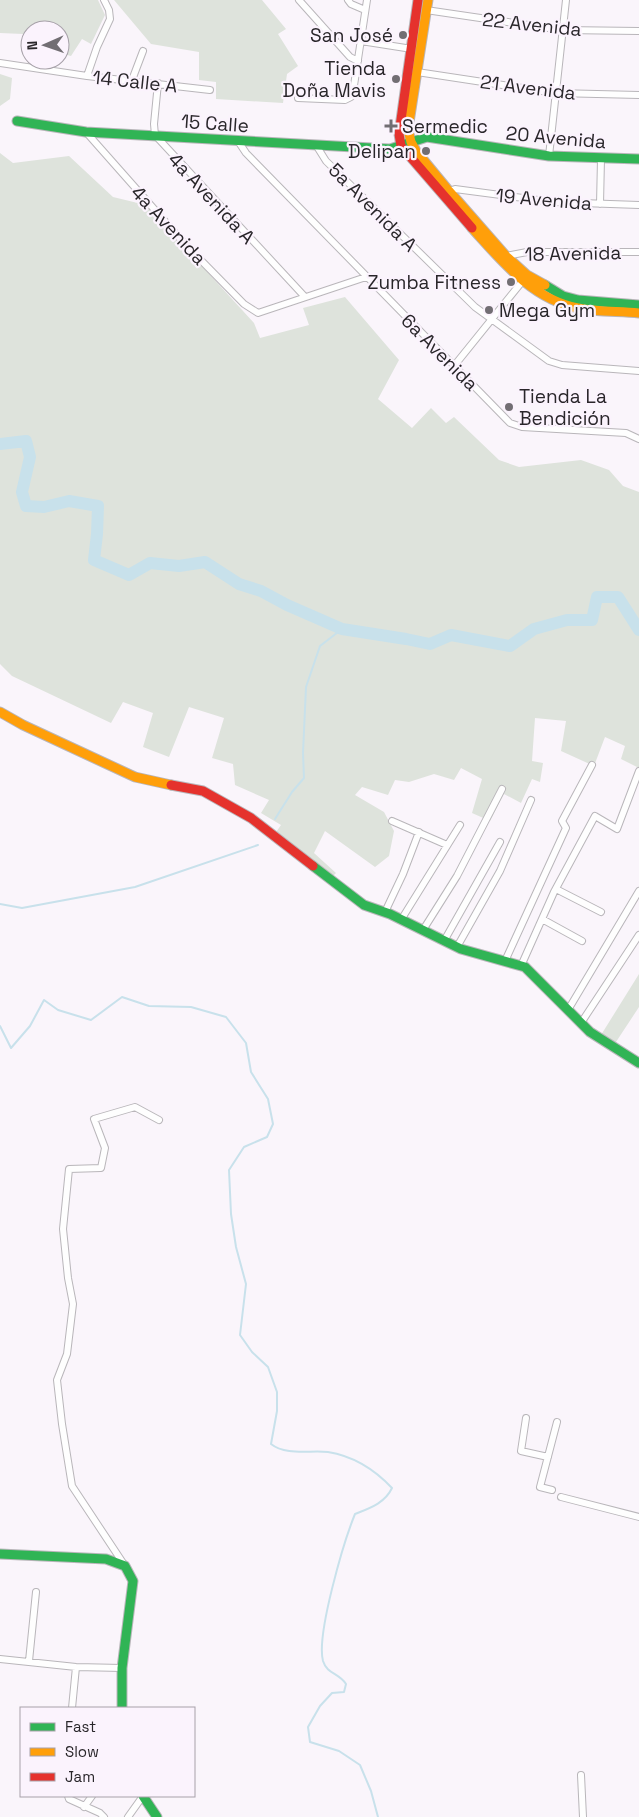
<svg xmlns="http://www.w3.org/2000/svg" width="639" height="1817" font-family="'Space Grotesk',sans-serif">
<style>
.green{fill:#dee3dc}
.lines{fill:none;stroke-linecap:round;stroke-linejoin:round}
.stream{stroke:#c8e1eb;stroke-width:2}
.river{stroke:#c8e1eb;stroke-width:12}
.street-casing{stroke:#b9b6ba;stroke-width:8}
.fast-casing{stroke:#b9b6ba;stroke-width:11}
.slow-casing{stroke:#b9b6ba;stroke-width:11}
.jam-casing{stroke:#b9b6ba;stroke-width:11}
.street{stroke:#fefefe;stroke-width:6}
.fast{stroke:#30b455;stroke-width:9}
.slow{stroke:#ff9f0a;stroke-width:9}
.jam{stroke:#e5322d;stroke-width:9}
.poi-dot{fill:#726e73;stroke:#fbf3fd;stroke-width:2}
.labels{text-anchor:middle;stroke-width:4.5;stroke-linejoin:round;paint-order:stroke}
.street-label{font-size:19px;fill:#29262a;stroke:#fbf3fd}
.poi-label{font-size:19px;fill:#29262a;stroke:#fbf3fd;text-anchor:end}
</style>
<rect width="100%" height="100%" fill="#faf5fb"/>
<path class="green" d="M0 0H98L105 15 91 44 82 39 71 56 60 53V30H30V38L23 34 0 33Z
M114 0H262L286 29 278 34 298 66 287 74 283 103 216 99V82L199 80V52L151 44Z
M0 74 12 78 10 99 0 106Z
M0 153 13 163 69 156 113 197 146 205 254 323 260 338 309 325 303 308 345 297 399 360 378 399 412 428 431 408 446 423 454 417 499 460 519 467 581 460 609 470 623 486 639 492V768L621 759 625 746 605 737 594 766 561 751 566 721 535 718 532 761 543 763 540 782 532 779 521 803 504 794 490 821 472 813 482 779 461 768 454 780 434 774 409 782 395 780 388 795 362 787 355 795 384 812 394 831 389 856 375 867 325 831 314 853 336 873 328 881 272 838 281 825 261 813 269 800 235 785 233 764 212 758 224 718 189 707 169 757 143 747 153 713 123 702 111 723 12 676 0 664Z
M639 974V1007L614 1045 601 1035Z"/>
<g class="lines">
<path class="stream" d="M275 819 292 792 304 778 303 753 306 687 320 646 342 629
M0 904 22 908 135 887 258 845
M0 1026 11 1048 30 1026 44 1000 58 1010 91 1020 122 997 149 1006 191 1007 226 1017 246 1043 251 1072 268 1099 273 1124 267 1137 244 1147 229 1170 231 1214 236 1247 246 1284 240 1335 252 1352 268 1367 277 1392V1411L271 1444C286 1456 310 1450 328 1452 353 1456 375 1470 392 1488 385 1503 370 1508 355 1514 344 1541 316 1635 323 1661 327 1674 339 1673 346 1684L344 1692 332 1693 320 1706 308 1727 310 1742 339 1751 360 1765 371 1791 378 1817"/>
<path class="river" d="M0 444 26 441 30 457 22 492 26 506 44 507 69 501 98 506 97 534 94 560 129 575 150 563 179 566 205 562 239 584 261 591 287 605 342 629 406 639 430 644 451 635 510 646 534 629 567 620H592L597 597H618L639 630"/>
<g class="street-casing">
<path id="street" d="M299 0 350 57 358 61
M348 0 351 4 365 10
M426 10 562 30 639 31
M361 41 412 49
M0 63 87 76 210 90
M417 72 555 93 639 95
M87 76 97 47 110 19 109 10 104 0
M132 80 143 51
M158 83 154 124 155 135 305 297
M298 98 345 100 351 97 353 92 367 0
M86 132 185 244 244 304 258 313 366 277
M238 141 246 153 510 423 522 427 626 433 639 439
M316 145 326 161 475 307 549 361 562 365 639 371
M549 156 566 0
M449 191 455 189 553 202 639 205
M600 204 601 159
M506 256 527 252H639
M454 366 525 278
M392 821 447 845
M556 889 601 912
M385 912 403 874 419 832
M542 919 582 941
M401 920 460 825
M423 930 457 876 502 789
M444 941 500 842
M457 947 500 871 531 800
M505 961 566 828 562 821 592 765
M521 966 554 892 595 816 617 829 639 771
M568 1010 639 891
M581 1023 639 935
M526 1418 521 1451 548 1457
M552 1490 540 1487 557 1422
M561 1497 639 1517
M125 1566 72 1486 62 1424 57 1380 67 1354 73 1304 68 1278 63 1229 69 1169 101 1168 105 1148 94 1119 135 1107 159 1120
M0 1659 76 1667 122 1668
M29 1661 36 1592
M72 1708 76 1667
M581 1775 583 1817
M68 1796 69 1799 100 1813 104 1817
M84 1807 92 1796
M128 1817 143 1796"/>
</g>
<g class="fast-casing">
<path id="fast" d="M17 121 86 132 390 149 427 137 549 156 639 159
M545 285 563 296 578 300 639 305
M313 866 364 905 390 914 461 949 525 967 590 1032 639 1063
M0 1554 106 1559 125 1566 133 1581 122 1668V1708
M143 1796 157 1817"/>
</g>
<g class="slow-casing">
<path id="slow" d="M428 0 408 129 411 142 416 151 449 191 506 256 527 275 545 285
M472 228C502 261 532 299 578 308 597 312 619 311 639 313
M0 712 23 725 135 777 171 785"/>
</g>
<g class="jam-casing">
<path id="jam" d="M418 0 399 134 401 146 472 228
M171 785 203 791 251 818 313 866"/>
</g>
<use href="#street" class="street"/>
<use href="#fast" class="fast"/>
<use href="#slow" class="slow"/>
<use href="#jam" class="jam"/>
</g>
<g class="poi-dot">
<circle cx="403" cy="35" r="5"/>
<circle cx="396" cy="79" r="5"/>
<path d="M388.5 118.5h5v5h5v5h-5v5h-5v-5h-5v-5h5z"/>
<circle cx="426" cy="151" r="5"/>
<circle cx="511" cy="282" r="5"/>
<circle cx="489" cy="310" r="5"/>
<circle cx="509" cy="407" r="5"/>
</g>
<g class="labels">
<g class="street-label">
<text transform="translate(532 24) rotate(6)" y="7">22 Avenida</text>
<text transform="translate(135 81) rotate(6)" y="7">14 Calle A</text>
<text transform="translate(528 87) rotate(7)" y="7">21 Avenida</text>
<text transform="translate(215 123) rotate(4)" y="7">15 Calle</text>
<text transform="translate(556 137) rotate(5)" y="7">20 Avenida</text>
<text transform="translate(212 198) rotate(47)" y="7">4a Avenida A</text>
<text transform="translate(544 199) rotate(5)" y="7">19 Avenida</text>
<text transform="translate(373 207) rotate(45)" y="7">5a Avenida A</text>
<text transform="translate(169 225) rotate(47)" y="7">4a Avenida</text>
<text transform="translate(573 253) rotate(-1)" y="7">18 Avenida</text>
<text transform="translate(440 352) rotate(45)" y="7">6a Avenida</text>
</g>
<g class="poi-label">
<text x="393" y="42">San José</text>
<text x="386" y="75">Tienda<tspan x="386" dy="22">Doña Mavis</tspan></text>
<text x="402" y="133" text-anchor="start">Sermedic</text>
<text x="416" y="158">Delipan</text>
<text x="501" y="289">Zumba Fitness</text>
<text x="499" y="317" text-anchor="start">Mega Gym</text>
<text x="519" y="403" text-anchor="start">Tienda La<tspan x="519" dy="22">Bendición</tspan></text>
</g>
</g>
<rect x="20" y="1707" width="175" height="90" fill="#fbf3fd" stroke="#a7a1a9"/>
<rect x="30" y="1723" width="25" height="8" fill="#30b455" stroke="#a7a1a9"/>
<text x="65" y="1732" font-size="15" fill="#29262a">Fast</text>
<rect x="30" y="1748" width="25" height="8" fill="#ff9f0a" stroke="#a7a1a9"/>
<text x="65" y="1757" font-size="15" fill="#29262a">Slow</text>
<rect x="30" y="1773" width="25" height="8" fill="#e5322d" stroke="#a7a1a9"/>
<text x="65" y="1782" font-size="15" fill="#29262a">Jam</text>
<g transform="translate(45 45) rotate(268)"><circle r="24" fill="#fbf3fd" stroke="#a7a1a9"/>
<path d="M0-4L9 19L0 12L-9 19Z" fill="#726e73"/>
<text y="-8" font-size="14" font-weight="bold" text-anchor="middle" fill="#29262a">N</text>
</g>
</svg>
